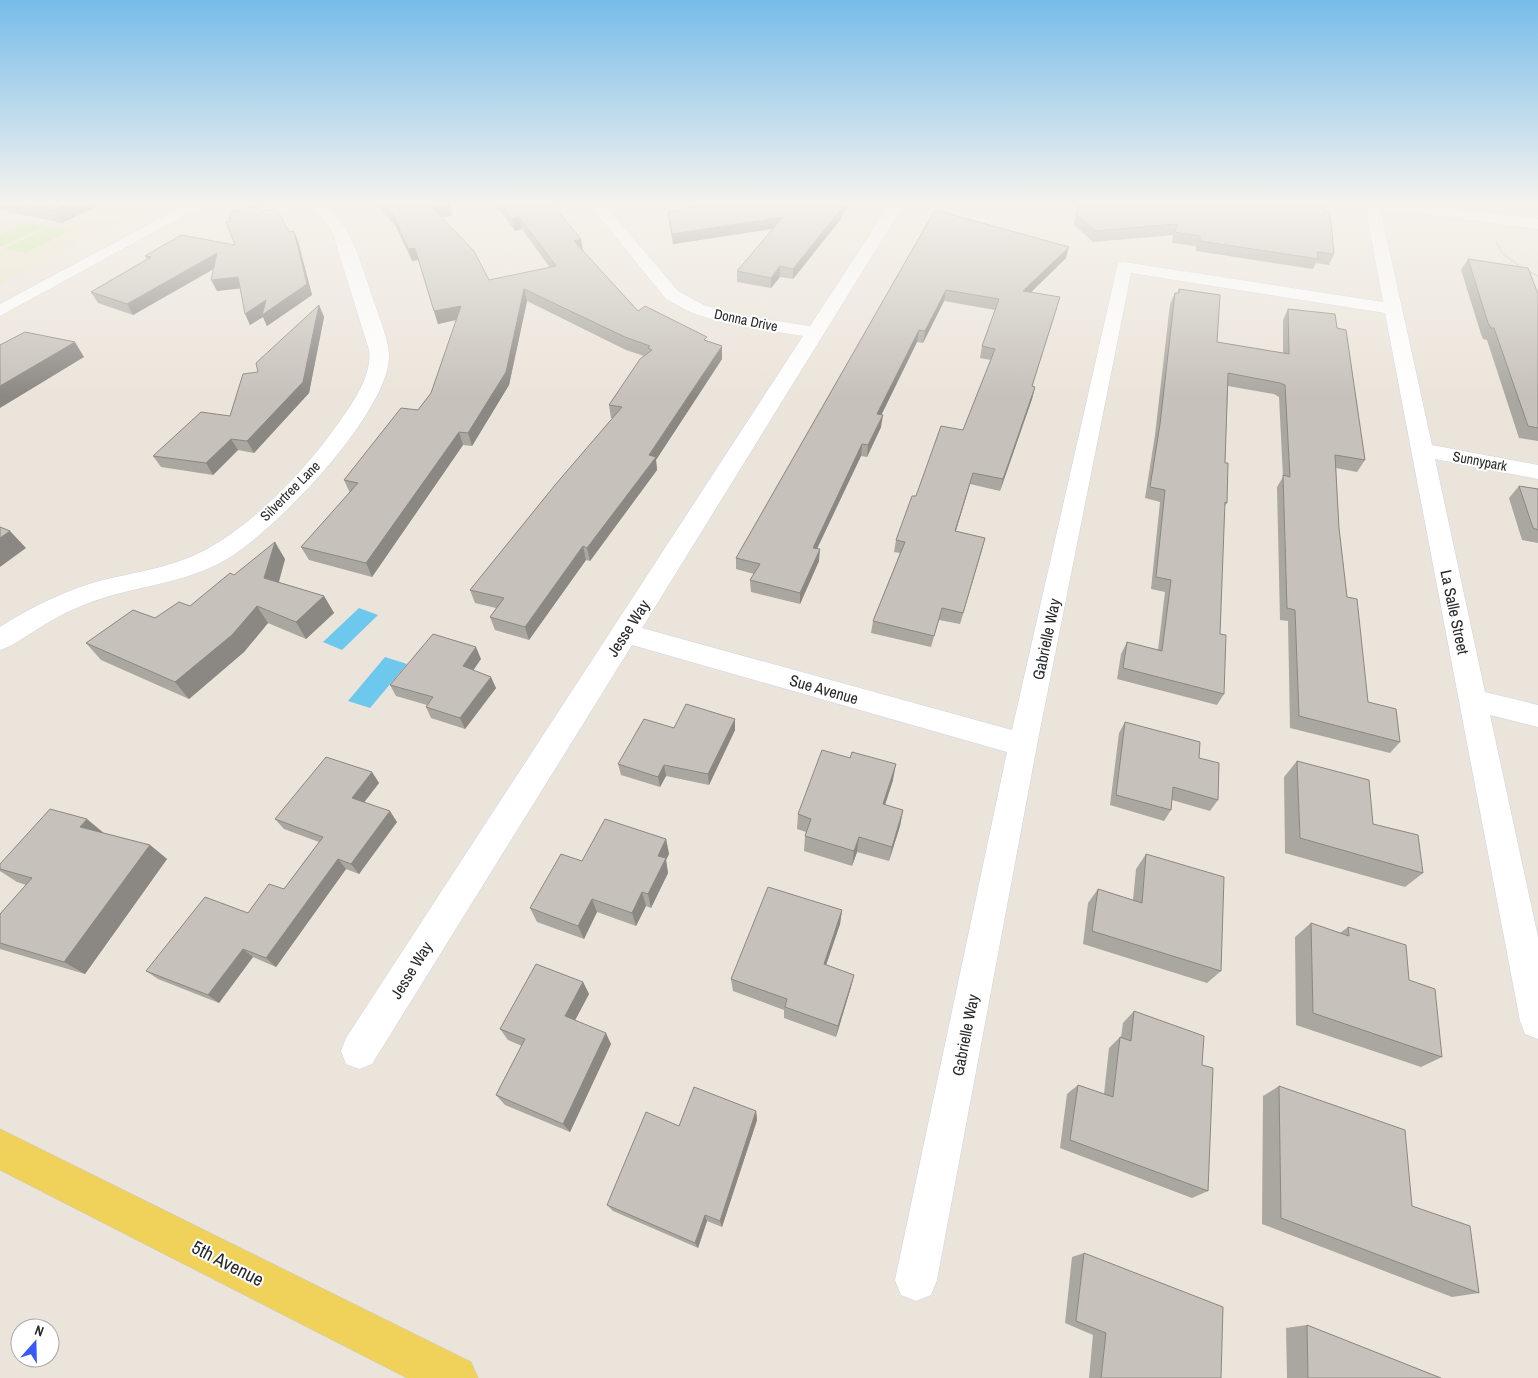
<svg xmlns="http://www.w3.org/2000/svg" width="1538" height="1378" font-family="'Archivo Narrow',sans-serif">
<style>
.education{fill:#ede2c9}
.pitch{fill:#c2ea92}
.water{fill:#6dc8ee}
.lines{fill:none;stroke-linecap:round;stroke-linejoin:round}
.minor-casing{stroke:#d0d3e2;stroke-width:1}
.major-casing{stroke:#c7c7c7;stroke-width:1}
.path{stroke:#c7c7c7;stroke-width:2;stroke-dasharray:2.5 1;stroke-linecap:butt}
.minor{fill:#fff;fill-rule:evenodd}
.major{fill:#f0d15a;fill-rule:evenodd}
.wall{fill:#aaa6a0}
.shaded-wall{fill:#8b8782}
.building{fill:#c6c1ba;stroke:#8b8782}
.labels{text-anchor:middle;stroke-width:4;stroke-linejoin:round;paint-order:stroke}
.far-street-label{font-size:14px;fill:#292929;stroke:#fff}
.street-label{font-size:16px;fill:#292929;stroke:#fff}
.near-street-label{font-size:19px;fill:#292929;stroke:#fff}
</style>
<rect width="100%" height="100%" fill="#ebe4da"/>
<path class="education" d="M0 204H156L0 285Z"/>
<path class="pitch" d="M28 222 47 226 0 247V235Z
M50 227 70 231 25 253 4 249Z"/>
<path class="water" d="M359 608 378 615 342 650 323 642Z
M385 657 407 664 370 708 348 701Z"/>
<g class="lines">
<g class="minor-casing">
<path id="minor" d="M187 204H205L0 316V304Z
M309 204H325C353 230 360 261 372 296 377 312 390 342 389 358 386 417 268 540 216 565 175 585 129 587 86 604 69 610 52 620 36 630 24 637 13 646 0 650V627C33 606 66 590 103 580 132 573 161 569 188 558 244 535 302 475 337 425 351 406 373 375 369 350L331 228Z
M589 204H604L678 291 704 305 736 315 810 326 890 204H904L642 628 1012 730 1118 263 1124 262 1383 302 1365 204H1417L1538 219V229L1380 208 1432 445 1538 465V479L1435 459 1485 692 1538 705V727L1490 715 1538 937V1039L1525 1034 1520 1021 1385 313 1131 273 1037 745 937 1280 931 1295 916 1301 901 1295 895 1280 1007 752 632 645 372 1064 359 1069 346 1064 341 1051 346 1038 803 336 728 324 692 313 666 299Z"/>
</g>
<g class="major-casing">
<path id="major" d="M0 1129 471 1362 478 1378H407L0 1170Z"/>
</g>
<path class="path" d="M1496 241 1502 253 1522 268
M1527 271 1538 276"/>
<use href="#minor" class="minor"/>
<use href="#major" class="major"/>
</g>
<path class="wall" d="M0 204H101L62 223 0 210Z
M377 204H449L452 215 442 218 489 280 550 268 522 229 515 231 496 205H493V204H552L583 251 638 311 708 341 722 346V359L656 460 657 470 590 561 586 560 529 640 495 630 490 617 496 608 475 603 470 590 613 418H611L609 405 644 356 626 350 527 301 509 385 472 446 463 445 372 577 309 560 301 547 350 493 344 480 418 410 431 393 456 320 438 324 418 260 412 261 396 227Z
M707 204H850L842 216 841 219 793 279 780 277 771 288 737 282V271L773 229 673 244 669 222 668 212Z
M1078 204H1324L1325 212 1334 254 1329 265 1316 263 1313 269 1196 251V246L1172 243 1173 235 1093 242 1074 225Z
M935 210 1066 258 1031 292 1057 308 1032 387H1035L1032 399 1000 491 970 484 956 531 985 538 960 624 939 620 931 647 871 633 873 621 900 553 894 552 896 540 916 496 963 430 991 360 980 358 982 346 995 310 944 301 923 343 917 342 881 415V427L867 457 861 456 817 549 819 561 800 604 751 592 750 580 754 574 736 569V558Z
M261 211 289 232 294 231 298 241 312 295 267 326 263 317 250 325 240 288 217 291 214 269 133 315 98 303 91 292 147 259 145 256 235 245 230 221Z
M1468 259 1538 294V441L1519 438 1487 340 1483 339 1481 334 1461 270Z
M1179 289 1217 342 1283 353V320L1288 309 1337 328 1365 460 1357 472 1336 468 1339 528 1347 597 1368 702 1400 742 1390 753 1290 728 1288 621 1280 620 1277 487 1283 477 1279 397 1274 394 1228 386 1225 463 1227 503 1224 507 1220 634 1224 694 1217 705 1117 679 1121 654 1127 642 1158 650 1165 592 1151 589 1160 502 1145 498 1155 435 1170 304 1175 293H1178Z
M319 305 324 317 309 393 254 453 238 450 213 475 161 467 153 456 230 416 258 372Z
M1519 486 1538 489V543L1522 540 1509 498Z
M285 559 279 582 324 596 334 613 306 639 268 623 244 652 189 699 101 660 86 643 190 606 234 575Z
M481 659 473 670 496 688 465 729 431 718 426 707 427 705 396 696 390 685Z
M1125 722 1199 758 1218 800 1210 811 1172 800 1171 810 1164 821 1110 805 1119 733Z
M674 728 735 730 709 785 666 776 660 787 621 775 618 764Z
M1297 761 1373 824 1423 873 1405 887 1285 853 1284 777Z
M372 772 379 783 364 802 397 822 359 874 346 869 276 967 253 957 219 1003 158 979 146 971 248 913 284 889 319 842 284 829 275 819Z
M893 780 885 805 903 810 900 826 889 861 857 852 852 866 804 851 805 836 806 832 797 829 798 814Z
M104 833 150 845 167 859 85 974 0 949V914L26 885 17 882 0 871V864Z
M666 839 669 854 666 860 668 873 651 908 646 906 636 926 597 912 584 939 537 922 530 908 582 861Z
M1146 854 1221 971 1207 983 1083 944 1088 903 1098 889 1133 900 1136 869Z
M842 910 840 924 826 965 854 975 851 987 836 1037 784 1018V1010L733 991 731 979Z
M1311 923 1340 933 1348 927 1409 980 1442 1057 1421 1067 1296 1025 1295 937Z
M583 982 589 994 575 1020 611 1044 570 1132 505 1105 496 1095 522 1046 508 1040 500 1029Z
M1134 1011 1202 1065 1208 1191 1192 1198 1060 1148 1067 1094 1078 1085 1104 1094 1109 1048 1120 1037H1121L1123 1023Z
M1279 1086 1412 1206 1479 1293 1452 1297 1262 1224 1263 1096Z
M756 1111 757 1120 722 1227 707 1221 698 1248 613 1211 607 1205 679 1126Z
M1084 1253 1221 1378H1089L1093 1335 1065 1323 1072 1257Z
M1307 1325 1441 1378H1287L1286 1328Z"/>
<path class="shaded-wall" d="M67 204H101L62 223 54 210Z
M446 204H449L452 215 435 219 432 207Z
M843 204H850L842 216 841 219 793 279V269Z
M519 217 522 229 515 231 512 219Z
M783 217V227L673 244 672 234Z
M294 231 298 241 312 295 267 326 263 317 250 325 245 314 266 300Z
M581 239 583 251 574 241Z
M1069 247 1066 258 1021 302 1023 291Z
M415 248 418 260 412 261 408 249Z
M217 253 222 264 133 315 127 304Z
M780 266V277L771 288V278Z
M238 277 244 288 217 291 211 280Z
M524 289 527 301 509 385 472 446 468 433Z
M946 290 944 301 923 343 925 331Z
M319 305 324 317 309 393 254 453 247 441Z
M461 306 464 318 438 324 434 311Z
M919 330 917 342 876 426 877 414Z
M75 342 84 357 0 408V386Z
M722 346V359L656 460 657 470 590 561 587 548Z
M1035 387 1032 399 1000 491 1003 479Z
M883 415 881 427 867 457 868 445Z
M459 432 463 445 372 577 366 563Z
M231 439 238 450 213 475 206 463Z
M862 444 861 456 812 559 813 548Z
M973 473 970 484 952 543 955 531Z
M10 531 26 548 0 567V538Z
M985 538 982 550 960 624 963 613Z
M275 542 285 559 275 595 264 578Z
M583 546 586 560 529 640 525 627Z
M820 549 819 561 800 604V593Z
M324 596 334 613 306 639 296 622Z
M257 606 268 623 244 652 189 699 175 682Z
M476 647 481 659 468 678 463 666Z
M491 677 496 688 465 729 460 718Z
M735 719V730L709 785 708 774Z
M896 764 893 780 880 820 883 804Z
M664 765 666 776 660 787 658 777Z
M372 772 379 783 359 809 352 798Z
M903 810 900 826 889 861 892 847Z
M390 811 397 822 359 874 351 864Z
M87 819 105 834 80 827Z
M859 837 857 852 852 866 854 851Z
M666 839 669 854 666 860 668 873 651 908 648 894 658 856Z
M150 845 167 859 85 974 64 962Z
M338 859 346 869 276 967 266 958Z
M642 892 646 906 636 926 632 913Z
M592 899 597 912 584 939 578 926Z
M842 910 840 924 822 977 824 964Z
M243 949 253 957 219 1003 208 995Z
M854 975 851 987 836 1037 838 1026Z
M583 982 589 994 571 1028 565 1016Z
M606 1033 611 1044 570 1132 563 1124Z
M756 1111 757 1120 722 1227 720 1221Z
M705 1215 707 1221 698 1248 695 1243Z"/>
<path class="building" d="M26 204H67L54 210Z
M383 204H446L432 207 474 251 489 280 556 266 519 217 512 219 501 204H552L581 239 574 241 638 311 645 306 707 337 704 340 722 346 649 455 656 457 587 548 583 546 525 627 490 617 504 598 470 590 555 485 622 407 609 405 640 359 652 350 648 348 650 346 625 337 524 289 506 372 468 433 459 432 366 563 301 547 358 483 344 480 401 408 418 410 431 393 461 306 434 311 415 248 408 249 393 215Z
M707 204H843L840 208H842L793 269 780 266 771 278 737 271 783 217 672 234 668 212Z
M1079 204H1324L1325 212H1330L1334 254 1317 252 1318 259 1200 241V236L1175 232 1177 224 1096 231 1076 215Z
M259 206 261 211 277 209 289 232 294 231 307 284 262 315 266 300 245 314 238 277 211 280 217 253 127 304 91 292 151 257 145 256 181 235 235 245 226 222 230 221V212Z
M935 210 1069 247 1023 291 1060 297 1032 386 1035 387 1003 479 973 473 955 531 985 538 963 613 942 608 934 636 873 621 905 542 896 540 912 496H916L941 426 963 430 995 349 982 346 999 299 946 290 925 331 919 330 877 414 883 415 868 445 862 444 813 548 820 549 800 593 750 580 760 564 736 558Z
M1468 259 1528 268 1538 294V428L1528 426 1494 328H1491L1488 323Z
M1179 289 1220 295 1217 342 1289 354 1288 309 1335 314 1337 328 1346 330 1365 460 1335 455 1339 528 1347 597 1357 599 1368 702 1396 709 1400 742 1299 716 1295 610 1287 608 1283 475 1290 477 1285 385 1280 383 1228 373 1225 463H1228L1227 503 1225 502 1220 634 1226 635 1224 694 1123 668 1127 642 1162 651 1171 580 1156 577 1165 490 1150 487 1160 424 1175 293H1179Z
M319 305 303 382 247 441 231 439 206 463 153 456 201 412 230 416 243 374 258 372 256 363Z
M25 332 75 342 0 386V345Z
M1519 486 1538 489V530L1533 528Z
M0 527 10 531 0 538Z
M275 542 264 578 324 596 296 622 257 606 232 635 175 682 86 643 133 610 155 618 179 602 190 606 230 573 234 575Z
M433 634 476 647 463 666 491 677 460 718 426 707 433 697 390 685Z
M686 704 735 719 708 774 664 765 658 777 618 764 644 719 674 728Z
M1125 722 1200 742 1199 758 1219 763 1218 800 1173 787 1171 810 1116 795Z
M822 750 850 758 852 752 896 764 883 804 903 810 892 847 859 837 854 851 805 836 811 819 798 814Z
M326 757 372 772 352 798 390 811 351 864 338 859 266 958 243 949 208 995 146 971 205 897 248 913 269 884 284 889 323 837 275 819Z
M1297 761 1369 780 1373 824 1418 835 1423 873 1300 838Z
M50 809 87 819 80 827 150 845 64 962 0 943V914L32 878 0 869V864Z
M605 819 666 839 658 856 666 858 648 894 642 892 632 913 592 899 578 926 530 908 561 854 582 861Z
M1146 854 1224 877 1221 971 1092 931 1098 889 1142 903Z
M768 887 842 910 824 964 854 975 838 1026 785 1007 787 999 731 979Z
M1311 923 1349 936 1348 927 1406 945 1409 980 1435 989 1442 1057 1313 1013Z
M536 964 583 982 565 1016 606 1033 563 1124 496 1095 525 1039 500 1029Z
M1134 1011 1204 1036 1202 1065 1213 1068 1208 1191 1070 1140 1078 1085 1113 1097 1120 1037 1131 1041Z
M1279 1086 1405 1130 1412 1206 1470 1226 1479 1293 1281 1218Z
M694 1087 756 1111 720 1221 705 1215 695 1243 607 1205 646 1112 679 1126Z
M1084 1253 1223 1307 1221 1378H1101L1106 1333 1076 1321Z
M1307 1325 1441 1378H1308Z"/>
<linearGradient id="sky" x2="0" y2="1"><stop stop-color="#77bcea"/><stop offset="0.51" stop-color="#f6f3ee"/><stop offset="1" stop-color="#f6f3ee" stop-opacity="0"/></linearGradient>
<rect width="1538" height="397" fill="url(#sky)"/>
<g class="labels">
<g class="far-street-label">
<text transform="translate(746 320) rotate(12)" y="5">Donna Drive</text>
<text transform="translate(1480 461) rotate(11)" y="5">Sunnypark</text>
<text transform="translate(290 491) rotate(-45)" y="5">Silvertree Lane</text>
</g>
<g class="street-label">
<text transform="translate(1455 612) rotate(78)" y="6">La Salle Street</text>
<text transform="translate(628 628) rotate(-57)" y="6">Jesse Way</text>
<text transform="translate(1046 639) rotate(-78)" y="6">Gabrielle Way</text>
<text transform="translate(824 689) rotate(16)" y="6">Sue Avenue</text>
<text transform="translate(411 970) rotate(-58)" y="6">Jesse Way</text>
<text transform="translate(965 1035) rotate(-79)" y="6">Gabrielle Way</text>
</g>
<g class="near-street-label">
<text transform="translate(228 1263) rotate(27)" y="7">5th Avenue</text>
</g>
</g>
<g transform="translate(35 1343) rotate(20)"><circle r="24" fill="#ffffff" stroke="#a9a9a9"/>
<path d="M0-4L9 19L0 12L-9 19Z" fill="#3958f9"/>
<text y="-8" font-size="14" font-weight="bold" text-anchor="middle" fill="#292929">N</text>
</g>
</svg>
